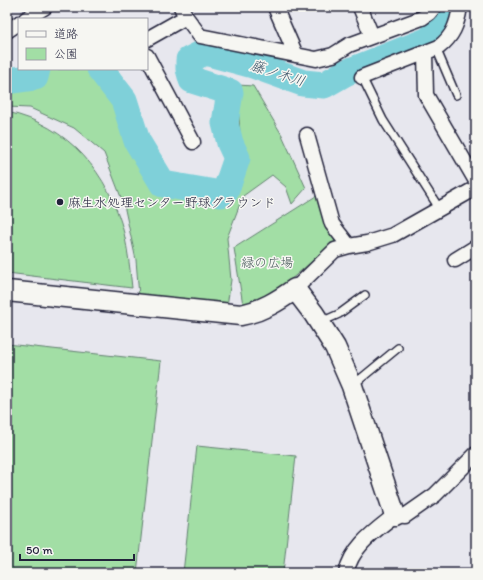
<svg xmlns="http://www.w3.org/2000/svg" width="483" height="580" font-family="Itim,'Klee One',sans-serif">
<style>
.green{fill:#a2dea5;stroke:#628070}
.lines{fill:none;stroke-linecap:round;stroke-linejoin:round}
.river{stroke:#7fd0d9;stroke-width:27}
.lane-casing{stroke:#22223b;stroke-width:10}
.street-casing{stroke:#22223b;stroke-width:17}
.secondary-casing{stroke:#22223b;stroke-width:23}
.lane{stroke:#f6f6f2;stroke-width:7}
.street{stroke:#f6f6f2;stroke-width:14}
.secondary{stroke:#f6f6f2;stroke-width:20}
.poi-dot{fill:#22223b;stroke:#f6f6f2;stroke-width:1.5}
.labels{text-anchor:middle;stroke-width:3;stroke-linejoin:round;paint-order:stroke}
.poi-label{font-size:13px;fill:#22223b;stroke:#f6f6f2;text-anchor:start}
.park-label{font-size:13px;fill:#485a5b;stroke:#f6f6f2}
.water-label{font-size:14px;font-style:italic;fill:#3e566a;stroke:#f6f6f2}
</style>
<rect width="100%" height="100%" fill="#e7e7ee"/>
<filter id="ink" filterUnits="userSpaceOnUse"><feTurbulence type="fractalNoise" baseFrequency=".025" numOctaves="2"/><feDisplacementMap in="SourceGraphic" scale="8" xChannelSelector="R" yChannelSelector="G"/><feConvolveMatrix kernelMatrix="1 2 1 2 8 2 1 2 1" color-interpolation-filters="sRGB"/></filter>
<g filter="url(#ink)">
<path class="green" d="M42 69H89L99 83 116 101 127 133 134 146 164 186 199 193 216 194 225 202 242 164 239 118 238 85 253 86 282 135 306 188 292 204 286 187 272 175 243 196 227 238 231 280 227 306 139 296 136 260 124 205 104 153 74 128 30 108 7 107V80L40 76Z
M7 112C69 125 109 174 124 233 128 251 130 269 132 288L7 273Z
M316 196 325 226 339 241 322 253 270 297 243 305 234 248Z
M7 344 161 361 137 573H7Z
M197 446 296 456 283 573H183Z"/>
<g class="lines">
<path class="river" d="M100 69 124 100 137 141 163 184 221 194 226 190 237 158 230 143 225 123 230 92 192 80 189 69V60L205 52 253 65 303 83 324 85 345 73 429 40 440 28 447 16 448 7
M7 81 35 77 37 69"/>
<g class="lane-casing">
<path id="lane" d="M436 48 456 95
M362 77 383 120 439 208
M321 322 339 314 365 295
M353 385 398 348"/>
</g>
<g class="street-casing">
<path id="street" d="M181 7 186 17 200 36 316 59 333 55 349 45 422 18 429 13 434 7
M275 7 296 55
M360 7 372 36
M26 19 45 7
M7 31 19 23
M147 39 186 17
M425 53 426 95 476 181
M147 56 193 142
M362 77 439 47C453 36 457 25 460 7
M307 135 332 224 349 246
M455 260 476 247
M295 289 335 250 349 246 367 243 393 235 476 188
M346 573C352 546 375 531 395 515L405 516 435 495 476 454"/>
</g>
<g class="secondary-casing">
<path id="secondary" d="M7 291 241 315C262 311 278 301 295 289L314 314 335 347 352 386 395 515"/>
</g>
<use href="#lane" class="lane"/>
<use href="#street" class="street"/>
<use href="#secondary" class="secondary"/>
</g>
</g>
<circle class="poi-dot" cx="60" cy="202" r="4"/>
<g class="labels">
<g class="poi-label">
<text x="68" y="207">麻生水処理センター野球グラウンド</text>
</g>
<g class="park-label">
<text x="267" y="267">緑の広場</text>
</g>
<g class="water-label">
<text transform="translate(278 73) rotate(18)" y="5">藤ノ木川</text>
</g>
</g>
<rect width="483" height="580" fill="none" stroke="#f6f6f2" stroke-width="24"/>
<rect x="12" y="12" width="459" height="556" fill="none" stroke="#22223b" stroke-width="1.5" filter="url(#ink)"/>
<rect x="18" y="18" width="130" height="52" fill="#f6f6f2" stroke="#a1a1a9"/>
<rect x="26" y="31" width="20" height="6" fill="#f6f6f2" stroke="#a1a1a9"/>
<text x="54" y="38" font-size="12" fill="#22223b">道路</text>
<rect x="26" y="48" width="20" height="12" fill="#a2dea5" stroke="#a1a1a9"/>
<text x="54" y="58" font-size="12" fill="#22223b">公園</text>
<path d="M20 554v6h114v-6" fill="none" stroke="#22223b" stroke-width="2"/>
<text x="26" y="554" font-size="12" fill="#22223b" stroke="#f6f6f2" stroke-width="3" paint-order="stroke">50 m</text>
</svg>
